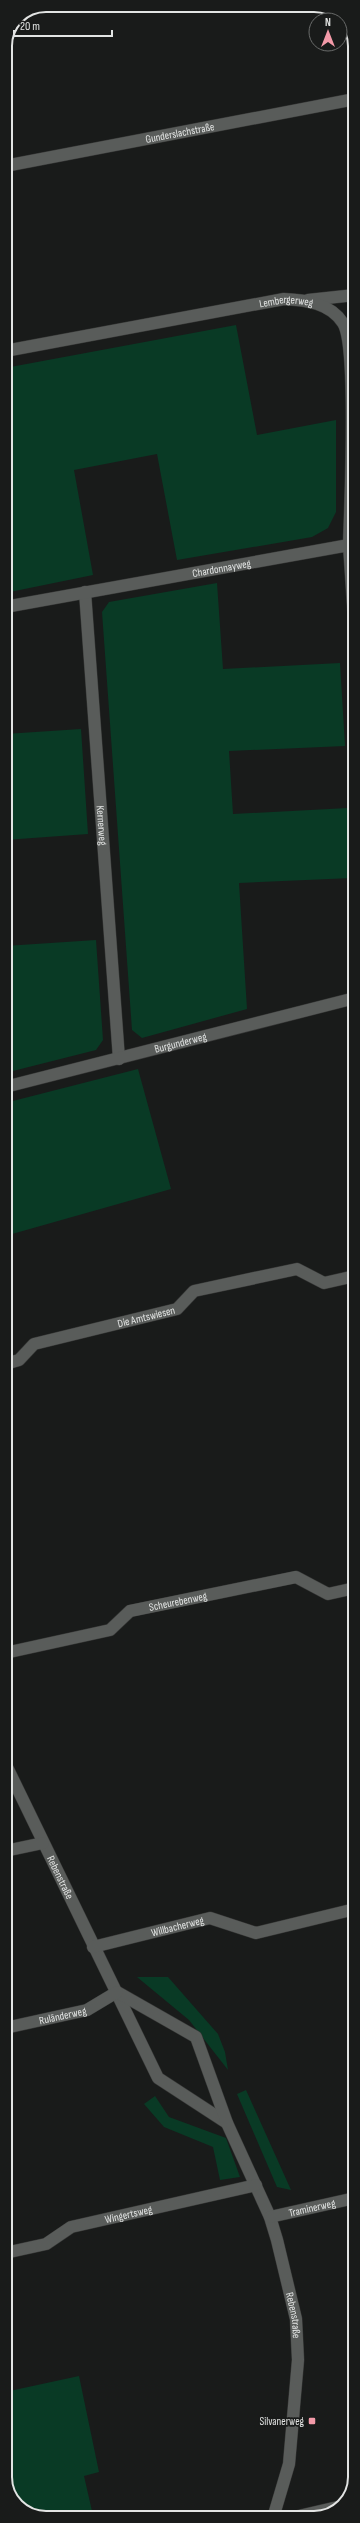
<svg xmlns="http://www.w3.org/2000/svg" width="360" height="2523" font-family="'Sofia Sans Condensed',sans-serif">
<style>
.green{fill:#093a25}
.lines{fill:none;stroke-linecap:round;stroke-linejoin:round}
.street-casing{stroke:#363736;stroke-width:13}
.street{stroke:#595c5a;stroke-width:12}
.poi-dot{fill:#f39aa8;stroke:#191b1a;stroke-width:1.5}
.labels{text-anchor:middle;stroke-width:3.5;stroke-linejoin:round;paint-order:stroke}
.street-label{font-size:11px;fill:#e2e4e3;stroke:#191b1a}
.poi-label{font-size:11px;fill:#e2e4e3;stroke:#191b1a;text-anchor:end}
.rim{fill:none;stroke:#e2e4e3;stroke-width:2}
</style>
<rect width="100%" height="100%" fill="#191b1a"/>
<path class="green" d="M236 325 257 435 336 420V512L328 528 312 537 177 560 157 454 74 470 93 575 5 593V368Z
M217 583 223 669 340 663 345 746 229 751 233 814 348 808 352 878 239 883 247 1009 142 1038 132 1030 102 612 109 602Z
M81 729 88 834 5 840V734Z
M96 940 103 1040 96 1050 5 1073V946Z
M138 1069 171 1189 5 1236V1103Z
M137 1977H168L218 2034 225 2052 228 2070 189 2020Z
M246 2090 291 2190 277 2187 237 2094Z
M155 2096 169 2117 226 2138 240 2177 220 2180 213 2147 164 2127 144 2104Z
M79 2376 99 2472 84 2476 92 2511 88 2518H41L17 2506 5 2482V2392Z"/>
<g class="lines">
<g class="street-casing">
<g id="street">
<path id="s1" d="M5 166 355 99"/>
<path d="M308 300 355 295"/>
<path id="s2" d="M5 351 284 299C306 300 330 303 343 323 358 347 350 507 349 545"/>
<path id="s3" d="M85 592 119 1059"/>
<path id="s4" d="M5 607 349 545 355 635"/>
<path id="s5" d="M5 1087 355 998"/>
<path id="s6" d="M5 1364 19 1360 34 1344 177 1309 194 1291 297 1269 324 1283 355 1276"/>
<path id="s7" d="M5 1653 110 1630 130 1611 296 1577 328 1594 355 1588"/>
<path id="s8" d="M5 1763 158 2078 227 2123"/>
<path d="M5 1851 43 1843"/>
<path id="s9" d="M93 1947 210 1918 256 1933 355 1909"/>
<path id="s10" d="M117 1992 196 2037 227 2123 270 2217 277 2240 296 2319 298 2360 289 2464 273 2518"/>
<path id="s11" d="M5 2028 87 2010 117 1992"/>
<path id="s12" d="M270 2217 355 2198"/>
<path id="s13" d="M5 2253 46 2244 71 2227 256 2185"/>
<path d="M290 2518 342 2506"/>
</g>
</g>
<use href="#street" class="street"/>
</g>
<rect class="poi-dot" x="308" y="2417" width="8" height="8" rx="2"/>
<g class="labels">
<g class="street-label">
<text dy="4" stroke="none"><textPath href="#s1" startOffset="178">Gunderslachstraße</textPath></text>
<text dy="4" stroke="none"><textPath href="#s2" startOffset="286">Lembergerweg</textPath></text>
<text dy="4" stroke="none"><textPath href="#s4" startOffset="220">Chardonnayweg</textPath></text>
<text dy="4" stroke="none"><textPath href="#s3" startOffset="234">Kernerweg</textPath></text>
<text dy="4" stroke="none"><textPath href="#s5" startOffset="181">Burgunderweg</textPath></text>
<text dy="4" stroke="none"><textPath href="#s6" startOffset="152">Die Amtswiesen</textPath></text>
<text dy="4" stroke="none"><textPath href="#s7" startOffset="184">Scheurebenweg</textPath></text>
<text dy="4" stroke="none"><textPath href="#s8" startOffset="127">Rebenstraße</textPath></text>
<text dy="4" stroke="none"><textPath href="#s9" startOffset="87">Willbacherweg</textPath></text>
<text dy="4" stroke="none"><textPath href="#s11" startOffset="59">Ruländerweg</textPath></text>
<text dy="4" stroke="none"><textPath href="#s12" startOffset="43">Traminerweg</textPath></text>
<text dy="4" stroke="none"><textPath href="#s13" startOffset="131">Wingertsweg</textPath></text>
<text dy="4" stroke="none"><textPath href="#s10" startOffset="387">Rebenstraße</textPath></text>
</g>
<g class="poi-label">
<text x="304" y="2425">Silvanerweg</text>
</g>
</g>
<path d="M0 0H360V2523H0ZM46 12H314A34 34 0 0 1 348 46V2477A34 34 0 0 1 314 2511H46A34 34 0 0 1 12 2477V46A34 34 0 0 1 46 12Z" fill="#191b1a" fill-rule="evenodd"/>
<path class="rim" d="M46 12H314A34 34 0 0 1 348 46V2477A34 34 0 0 1 314 2511H46A34 34 0 0 1 12 2477V46A34 34 0 0 1 46 12Z"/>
<g transform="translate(328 32)"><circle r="19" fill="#191b1a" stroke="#696b6a"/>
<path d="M0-3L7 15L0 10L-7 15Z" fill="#f39aa8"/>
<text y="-6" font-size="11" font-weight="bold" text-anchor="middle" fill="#e2e4e3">N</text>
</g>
<path d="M14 30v6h98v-6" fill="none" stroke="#e2e4e3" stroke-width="2"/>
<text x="20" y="30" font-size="12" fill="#e2e4e3" stroke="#191b1a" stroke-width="3" paint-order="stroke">20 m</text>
</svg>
